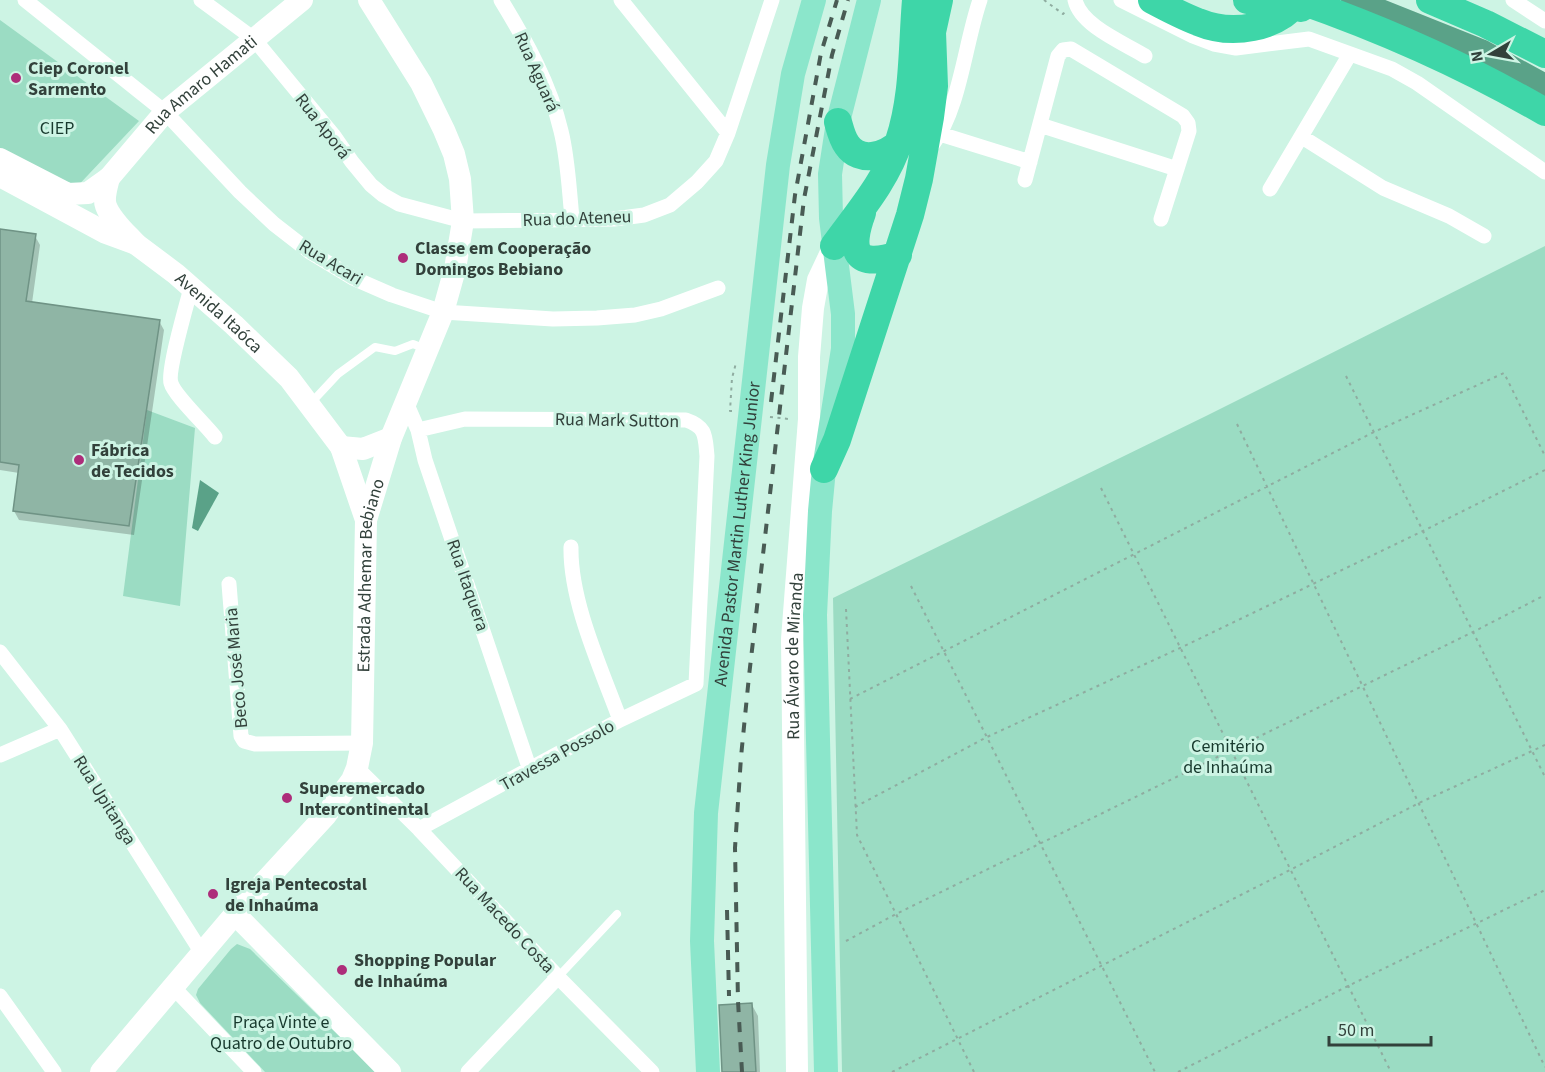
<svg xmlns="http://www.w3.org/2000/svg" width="1545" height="1072" font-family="'Source Sans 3',sans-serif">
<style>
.green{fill:#9bdcc3}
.water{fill:#5aa288}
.shadow{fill:#0003}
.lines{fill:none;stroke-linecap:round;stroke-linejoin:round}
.river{stroke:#5aa288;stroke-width:24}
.building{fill:#8fb5a5;stroke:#6f9385;stroke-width:1.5}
.path{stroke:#8faca0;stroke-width:2;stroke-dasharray:3 4.5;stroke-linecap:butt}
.lane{stroke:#fff;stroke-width:8}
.street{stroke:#fff;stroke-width:15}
.secondary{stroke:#fff;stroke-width:22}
.primary{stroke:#8be6cb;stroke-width:24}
.highway{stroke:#3ed6a8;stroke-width:28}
.rail{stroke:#495b54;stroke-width:4;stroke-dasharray:10 10;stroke-linecap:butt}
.poi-dot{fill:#ad2d7a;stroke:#cdf4e4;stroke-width:2}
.labels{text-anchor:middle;stroke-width:6;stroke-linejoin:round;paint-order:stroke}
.poi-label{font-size:18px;font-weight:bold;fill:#32413b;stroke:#cdf4e4;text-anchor:start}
.street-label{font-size:18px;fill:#32413b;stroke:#cdf4e4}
.park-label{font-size:18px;fill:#17392d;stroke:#cdf4e4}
</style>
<rect width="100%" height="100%" fill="#cdf4e4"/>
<path class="green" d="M0 20 139 121 72 192 0 166Z
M1545 246V1072H842L833 598 1206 416Z
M147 410 195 428 180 606 123 596Z
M237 944 250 949 376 1072H265L200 1003 196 995 198 989 231 949Z"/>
<path class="water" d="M200 480 219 493 198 531 192 528Z"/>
<path class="shadow" d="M0 230 35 236 40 245 32 303 159 321 164 330 134 535 19 520 14 511 19 473 0 470Z
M752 1005 758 1016 760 1072H725Z"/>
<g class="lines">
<path class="river" d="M1353 0 1483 52 1545 86"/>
</g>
<path class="building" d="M0 229 36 234 26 301 160 320 129 526 13 511 19 465 0 462Z
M752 1003 756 1072H722L719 1005Z"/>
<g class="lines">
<path class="path" d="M1044 0 1063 14 1065 12
M1346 376 1545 777
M732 411H730L732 378 736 363
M770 417 789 419 790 418
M1237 424 1545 1067
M1101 488 1391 1072
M911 586 1155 1072
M846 609 857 835 974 1072
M850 699 1374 432 1504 373 1545 456
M855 807 987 737 1180 648 1423 531 1545 470
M846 941 896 914 1473 632 1545 595
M892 1072 1290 870 1419 803 1545 745
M1178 1072 1348 986 1545 890"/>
<path class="lane" d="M310 404 338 374 375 347 395 351 413 344 426 349
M558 977 617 914"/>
<path class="street" d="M25 0 165 112 240 192 274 224 310 252 353 278 392 295 443 312 553 319 597 318 635 315 661 309 718 288
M201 0 254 39 334 136 352 162 371 185 383 195 399 204 463 221 614 219 644 215 670 205 697 182 716 161 728 133 772 0
M501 0C526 41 550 84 561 131 568 159 569 189 572 218
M621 0 728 133
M1075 0C1081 26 1124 43 1145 56
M1121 0 1193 36 1214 44 1236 48 1309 39 1392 69 1417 83 1545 172
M1513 0 1545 21
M1040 125 1177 169
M940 134 1030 162
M1302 137 1383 188 1449 216 1484 236
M933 144C960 108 965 43 980 0
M1025 180 1058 56 1063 50 1071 49 1183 116 1188 123 1189 131 1161 219
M1270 189 1350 54
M191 288C187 303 167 372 171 383 174 395 206 425 215 437
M405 400 418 430 425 460 530 770
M418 430 465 419 686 420C707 427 705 437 707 456L696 684 620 720 419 829
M571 547C570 602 601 668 620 720
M229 584 241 736 244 741 255 744 362 743
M0 652 60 729 202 953
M0 755 60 729
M357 768 419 829 558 977 652 1072
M174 988 254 1072
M0 996 54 1072
M468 1072 558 977"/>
<g class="secondary">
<path id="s1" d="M0 159 68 194 88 193 109 178 165 112 302 0"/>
<path id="s2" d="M0 176 106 233 136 244 176 274 234 325 289 378 341 447 366 520"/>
<path d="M109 178C107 186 103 198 106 206 111 220 126 233 136 244"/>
<path d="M341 447 363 449 391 438"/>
<path d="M235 914 390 1072"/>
<path id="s3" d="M101 1072 235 914 326 815 352 780 357 768 362 743 366 520 391 438 443 312 455 269 463 221 460 179 454 154 444 130 421 83 369 0"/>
<path id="s4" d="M797 1072 792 639 809 419V357L813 308 818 280 834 246"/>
</g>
<g class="primary">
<path id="s5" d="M708 1072 702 941 706 813 778 165 793 74 814 0"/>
<path d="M826 1072 815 615 820 511 824 469 843 349V314L831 218 830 174 838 122 869 0"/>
</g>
<path class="highway" d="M1152 0C1167 8 1182 16 1198 22 1232 36 1276 29 1299 0
M1247 0 1301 8
M1299 0C1385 30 1466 66 1545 112
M1430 0 1486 24 1545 54
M838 122C840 129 842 138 847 145 860 164 885 156 899 143
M862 213C848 251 855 269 898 255
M834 246C857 214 887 180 899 141 914 96 912 47 916 0
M824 469 837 440 910 215 919 179 930 117 934 86 932 32 939 0"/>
<path class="rail" d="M771 402 795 195 821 53 837 0
M727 910 729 996
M742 1072 738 1001 735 848 741 757 749 676 804 199 832 55 848 0"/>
</g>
<g class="poi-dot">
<circle cx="16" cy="78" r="6"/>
<circle cx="403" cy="258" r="6"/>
<circle cx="79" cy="460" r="6"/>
<circle cx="287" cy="798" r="6"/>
<circle cx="213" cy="894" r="6"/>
<circle cx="342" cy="970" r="6"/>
</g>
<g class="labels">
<g class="poi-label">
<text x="28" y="74">Ciep Coronel<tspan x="28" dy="21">Sarmento</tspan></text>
<text x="415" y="254">Classe em Cooperação<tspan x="415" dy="21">Domingos Bebiano</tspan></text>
<text x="91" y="456">Fábrica<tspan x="91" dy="21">de Tecidos</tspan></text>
<text x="299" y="794">Superemercado<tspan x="299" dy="21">Intercontinental</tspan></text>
<text x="225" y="890">Igreja Pentecostal<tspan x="225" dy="21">de Inhaúma</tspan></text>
<text x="354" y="966">Shopping Popular<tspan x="354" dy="21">de Inhaúma</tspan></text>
</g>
<g class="street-label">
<text transform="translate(537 72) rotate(66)" y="6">Rua Aguará</text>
<text dy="6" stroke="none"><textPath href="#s1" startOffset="254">Rua Amaro Hamati</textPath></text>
<text transform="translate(323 126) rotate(52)" y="6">Rua Aporá</text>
<text transform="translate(577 218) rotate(-2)" y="6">Rua do Ateneu</text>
<text transform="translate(331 262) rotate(31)" y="6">Rua Acari</text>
<text dy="6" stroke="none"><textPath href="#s2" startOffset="260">Avenida Itaóca</textPath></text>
<text transform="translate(617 420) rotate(1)" y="6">Rua Mark Sutton</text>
<text dy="6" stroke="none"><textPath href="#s5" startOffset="540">Avenida Pastor Martin Luther King Junior</textPath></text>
<text dy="6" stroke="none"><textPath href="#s3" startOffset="592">Estrada Adhemar Bebiano</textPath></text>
<text transform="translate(468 585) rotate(71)" y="6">Rua Itaquera</text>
<text dy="6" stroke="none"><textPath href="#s4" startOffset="416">Rua Álvaro de Miranda</textPath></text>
<text transform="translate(236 668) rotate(-95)" y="6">Beco José Maria</text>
<text transform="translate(557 755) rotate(-29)" y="6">Travessa Possolo</text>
<text transform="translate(105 800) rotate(58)" y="6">Rua Upitanga</text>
<text transform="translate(505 920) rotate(47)" y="6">Rua Macedo Costa</text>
</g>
<g class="park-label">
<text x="57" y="134">CIEP</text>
<text x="1228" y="752">Cemitério<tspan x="1228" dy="21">de Inhaúma</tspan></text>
<text x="281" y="1028">Praça Vinte e<tspan x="281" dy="21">Quatro de Outubro</tspan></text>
</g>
</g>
<g transform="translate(1491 54) rotate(260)" stroke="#cdf4e4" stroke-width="4.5" paint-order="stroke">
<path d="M0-4.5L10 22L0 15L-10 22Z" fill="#32413b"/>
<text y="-9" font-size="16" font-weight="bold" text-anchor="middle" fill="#32413b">N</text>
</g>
<path d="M1329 1036v9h102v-9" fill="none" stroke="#32413b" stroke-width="3"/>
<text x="1338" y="1036" font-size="18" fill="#32413b" stroke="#cdf4e4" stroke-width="4.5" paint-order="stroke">50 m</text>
</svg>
